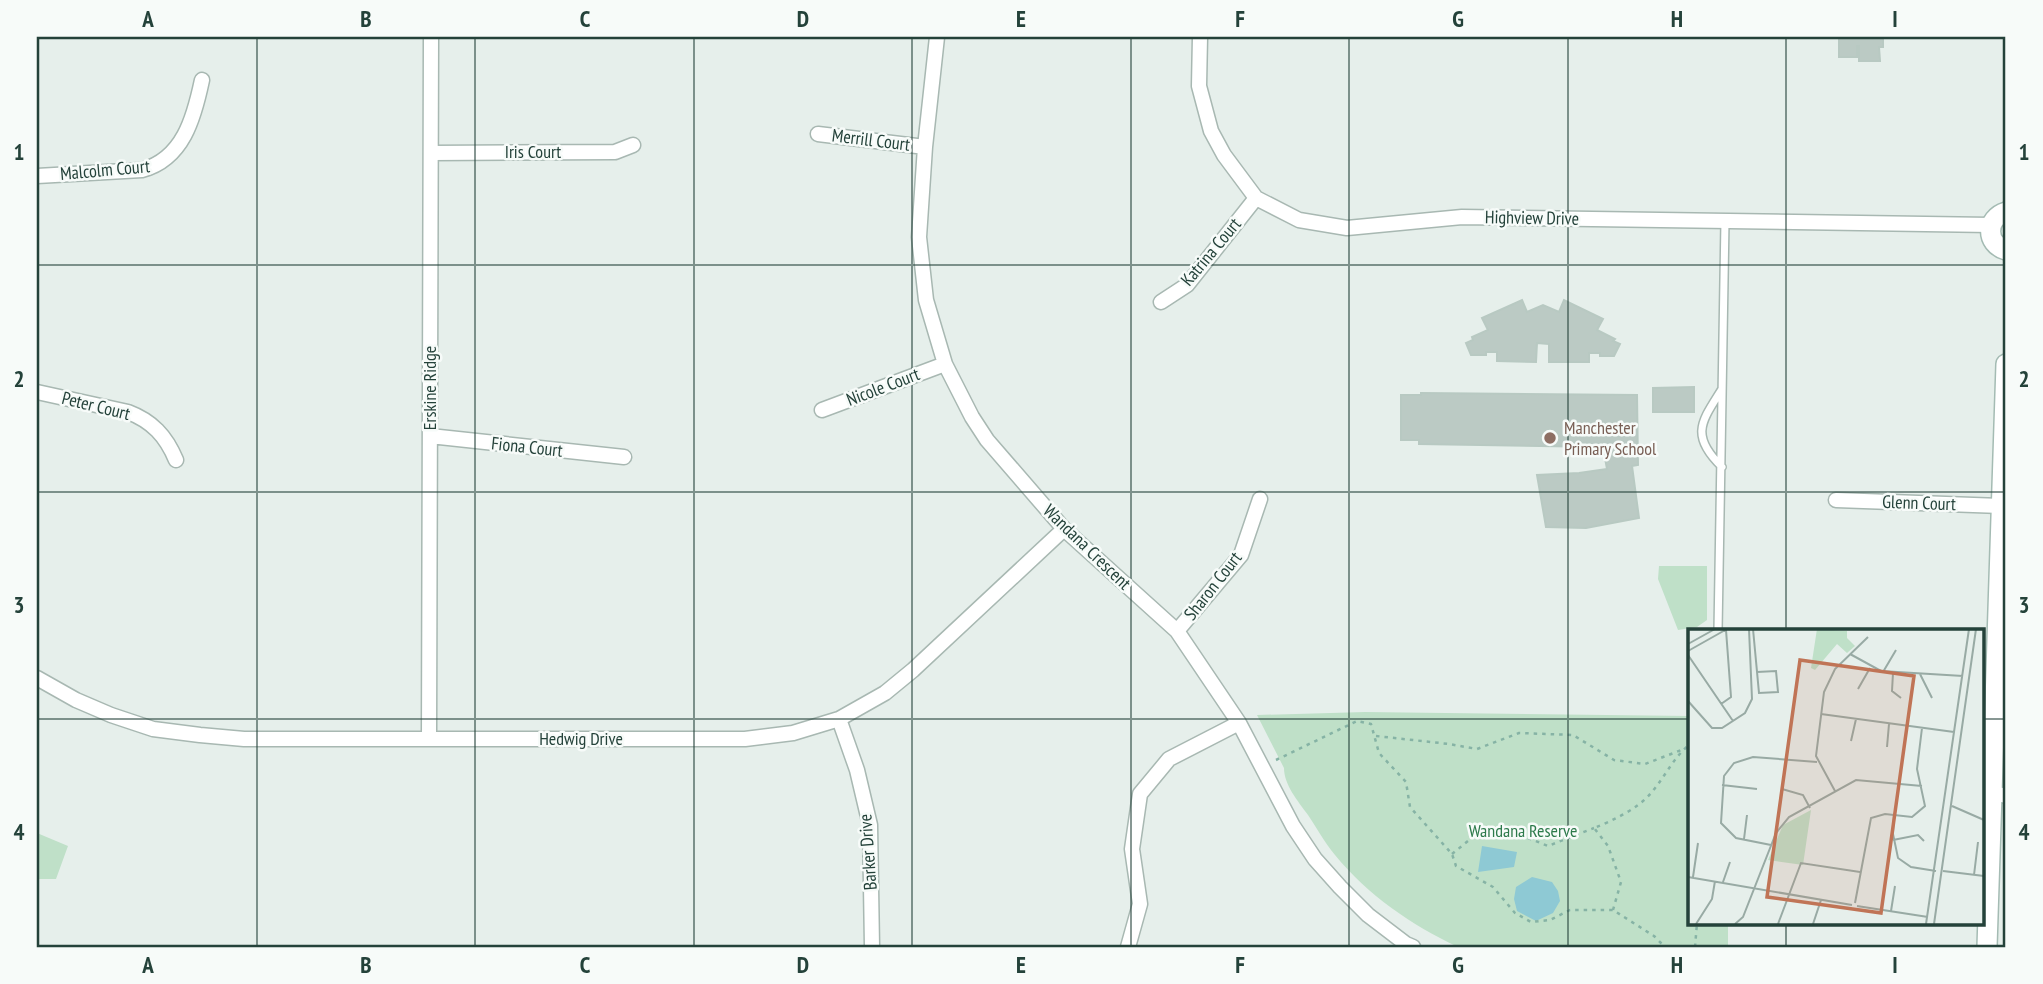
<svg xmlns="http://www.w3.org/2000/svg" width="2043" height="984" font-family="'PT Sans Narrow',sans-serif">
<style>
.green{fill:#bfe0c8}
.water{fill:#8ec9d4}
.building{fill:#bbcac4;stroke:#b8c9c2;stroke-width:2}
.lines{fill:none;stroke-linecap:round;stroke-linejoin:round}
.service-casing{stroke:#a8b8b2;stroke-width:10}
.minor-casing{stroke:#a8b8b2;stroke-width:17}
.secondary-casing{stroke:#a4bbb3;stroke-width:22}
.path{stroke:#86b3a5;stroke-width:2.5;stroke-dasharray:3.5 5;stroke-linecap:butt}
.service{stroke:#fff;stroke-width:7}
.minor{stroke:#fff;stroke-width:14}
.secondary{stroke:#fff;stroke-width:19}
.grid{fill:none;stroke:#24423a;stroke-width:2;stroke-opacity:0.55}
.education-dot{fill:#8d6e63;stroke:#f7fbf9;stroke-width:2.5}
.labels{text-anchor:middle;stroke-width:5;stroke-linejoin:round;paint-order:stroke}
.street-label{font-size:18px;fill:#24423a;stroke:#f7fbf9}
.education-label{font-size:18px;fill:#785e54;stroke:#f7fbf9;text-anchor:start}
.park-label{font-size:18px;fill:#2d7a4b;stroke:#f7fbf9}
.inset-road{fill:none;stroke:#98aaa4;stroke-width:2}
.view{fill:#c07456;fill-opacity:0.15;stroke:#c07456;stroke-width:3.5}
.inset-edge{fill:none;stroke:#24423a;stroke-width:3.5}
.neatline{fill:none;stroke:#24423a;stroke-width:2.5}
.grid-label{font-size:23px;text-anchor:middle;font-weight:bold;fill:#24423a}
</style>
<rect width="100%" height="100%" fill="#e6efeb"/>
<path class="green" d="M1659 566H1707V620L1697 627 1678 630 1658 579Z
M1365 712 1689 716V923H1728V947H1458C1411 925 1368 895 1335 855 1324 842 1317 828 1308 815 1298 801 1284 785 1284 768L1257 715Z
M37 833 68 846 56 879H37Z"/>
<path class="water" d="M1482 846 1517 852 1514 867 1478 872Z
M1532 877 1552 882 1558 891 1560 901 1553 913 1536 921 1517 911 1514 899 1516 887Z"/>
<path class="building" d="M1839 37H1883V47H1879L1880 61H1859V46H1857V57H1839Z
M1522 300 1527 312 1543 305 1559 312 1564 300 1603 319 1597 330 1615 339 1613 341 1620 344 1614 356H1600V353H1589V362H1549V344L1537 343 1536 362 1497 361V352H1486V355H1471L1466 343 1473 340 1472 337 1488 330 1482 318Z
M1694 387V412H1653V388Z
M1421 393 1637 395 1638 465 1632 466 1639 518 1586 528 1546 527 1537 475 1579 473 1607 469 1603 447 1419 444V440H1401V395H1421Z"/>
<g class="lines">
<g class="service-casing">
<path id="service" d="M1722 389C1702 421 1689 435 1722 467
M1718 631 1725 221"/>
</g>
<g class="minor-casing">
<path id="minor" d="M937 37 925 147 919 237 926 300 945 364 972 417 987 440 1064 529 1177 631 1239 723 1293 826 1315 859 1340 887 1368 915 1406 944 1413 947
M1200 37 1199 86 1211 131 1224 155 1256 198 1299 220 1347 228 1462 217 1991 225
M818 134 925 147
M432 153 615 152 633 145
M37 176 142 170C183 159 194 118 202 80
M1161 302 1187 285 1256 198
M37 392 128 412C152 421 166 436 176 460
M822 410 945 364
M430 436 624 457
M1836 500 2001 506
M1177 631 1241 555 1260 499
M37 678 76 700 111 715 153 729 200 735 244 739H745L793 733 839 719 885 693 913 670 1064 529
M839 719 857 770 870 825 872 947
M429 739 431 37
M1982 790 2006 796
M1128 947 1140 904 1132 849 1140 794 1169 759 1239 723"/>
</g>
<g class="secondary-casing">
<path id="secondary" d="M2006 212C1986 218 1985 244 2006 250
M1987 947 2006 364"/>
</g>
<path class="path" d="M1376 736 1449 744 1477 749 1519 733 1573 735 1614 760 1645 764 1684 749
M1276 760 1357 721 1371 724 1379 753 1406 782 1410 807 1452 854 1456 866 1493 887 1515 913 1531 922 1550 920 1570 910H1613L1654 936 1665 947
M1452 854 1479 832H1513L1548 846 1594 828
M1613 910 1621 882 1608 846 1594 828C1612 821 1639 808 1651 793 1665 777 1673 758 1689 745
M1695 947 1697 923"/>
<use href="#service" class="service"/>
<use href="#minor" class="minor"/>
<use href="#secondary" class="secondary"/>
</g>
<path class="grid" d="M257 37V947M475 37V947M694 37V947M912 37V947M1131 37V947M1349 37V947M1568 37V947M1786 37V631M37 265H2006M37 492H2006M37 719H1689M1982 719H2006M1786 923V947"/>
<circle class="education-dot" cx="1550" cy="438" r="7"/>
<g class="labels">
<g class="street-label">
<text transform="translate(871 140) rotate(7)" y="6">Merrill Court</text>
<text x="533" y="158">Iris Court</text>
<text transform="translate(105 170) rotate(-5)" y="6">Malcolm Court</text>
<text transform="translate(1532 218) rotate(1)" y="6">Highview Drive</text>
<text transform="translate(1211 252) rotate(-50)" y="6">Katrina Court</text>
<text transform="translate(883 387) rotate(-21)" y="6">Nicole Court</text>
<text transform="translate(430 388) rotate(-90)" y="6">Erskine Ridge</text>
<text transform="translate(96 406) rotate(14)" y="6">Peter Court</text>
<text transform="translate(527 447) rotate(6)" y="6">Fiona Court</text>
<text transform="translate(1919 503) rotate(2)" y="6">Glenn Court</text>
<text transform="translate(1087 547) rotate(44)" y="6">Wandana Crescent</text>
<text transform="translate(1213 586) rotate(-52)" y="6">Sharon Court</text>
<text x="581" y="745">Hedwig Drive</text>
<text transform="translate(868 852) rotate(-94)" y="6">Barker Drive</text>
</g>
<g class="education-label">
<text x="1564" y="434">Manchester<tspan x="1564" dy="21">Primary School</tspan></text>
</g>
<g class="park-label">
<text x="1523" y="837">Wandana Reserve</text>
</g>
</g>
<g transform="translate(1688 629)">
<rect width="296" height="296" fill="#e6efeb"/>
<path d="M129 0 159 2V9L167 17 159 24 149 15 127 41 123 39ZM123 181 115 236 80 231 95 196Z" fill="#bfe0c8"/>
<path class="inset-road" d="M65 0 71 64 90 63 88 42 69 43M0 15 27 0M0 22 39 0M162 25 193 42 275 47M0 26 45 92M195 43 208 21M205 44 204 62 213 69M232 45 244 69M170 60 182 39M0 72 24 99H34L57 84 64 70 61 0M33 75 43 68 38 1M133 85 266 103M163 112 168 90M199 118 201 95M34 156 69 160M94 160 115 166 122 179M147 162 128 127 136 63 147 40 180 8M264 177 296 191M206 186 205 205 210 229 223 238 248 242M56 210 59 186M205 211 230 206 236 212M83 216 48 209 33 194 36 147 46 134 65 128 129 133M255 242 296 247M286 246 290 213M0 248 164 276M5 248 10 214M35 253 42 233M167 274 183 189 197 185 224 188 237 177 229 140 234 99M169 277 240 288M203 282 207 257M8 295 24 270 27 252M47 295 55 288 88 204 101 188 168 151 234 157M90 295 113 234 172 243M125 295 133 271M238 295 281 0M246 295 288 0"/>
<path class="view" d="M112 31 226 47 193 284 79 268Z"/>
<rect width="296" height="296" class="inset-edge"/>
</g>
<rect width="2043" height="984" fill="none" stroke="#f7fbf9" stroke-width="77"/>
<rect x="38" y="38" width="1966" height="908" class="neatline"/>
<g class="grid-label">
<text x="148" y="27">A</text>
<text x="366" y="27">B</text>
<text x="585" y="27">C</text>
<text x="803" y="27">D</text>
<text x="1021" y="27">E</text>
<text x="1240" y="27">F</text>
<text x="1458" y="27">G</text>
<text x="1677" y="27">H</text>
<text x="1895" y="27">I</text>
<text x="19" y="160">1</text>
<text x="2024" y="160">1</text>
<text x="19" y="387">2</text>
<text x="2024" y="387">2</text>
<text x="19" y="613">3</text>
<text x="2024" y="613">3</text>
<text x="19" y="840">4</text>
<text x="2024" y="840">4</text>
<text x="148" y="973">A</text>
<text x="366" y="973">B</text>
<text x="585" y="973">C</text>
<text x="803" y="973">D</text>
<text x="1021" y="973">E</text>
<text x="1240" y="973">F</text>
<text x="1458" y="973">G</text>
<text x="1677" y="973">H</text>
<text x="1895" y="973">I</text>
</g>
</svg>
